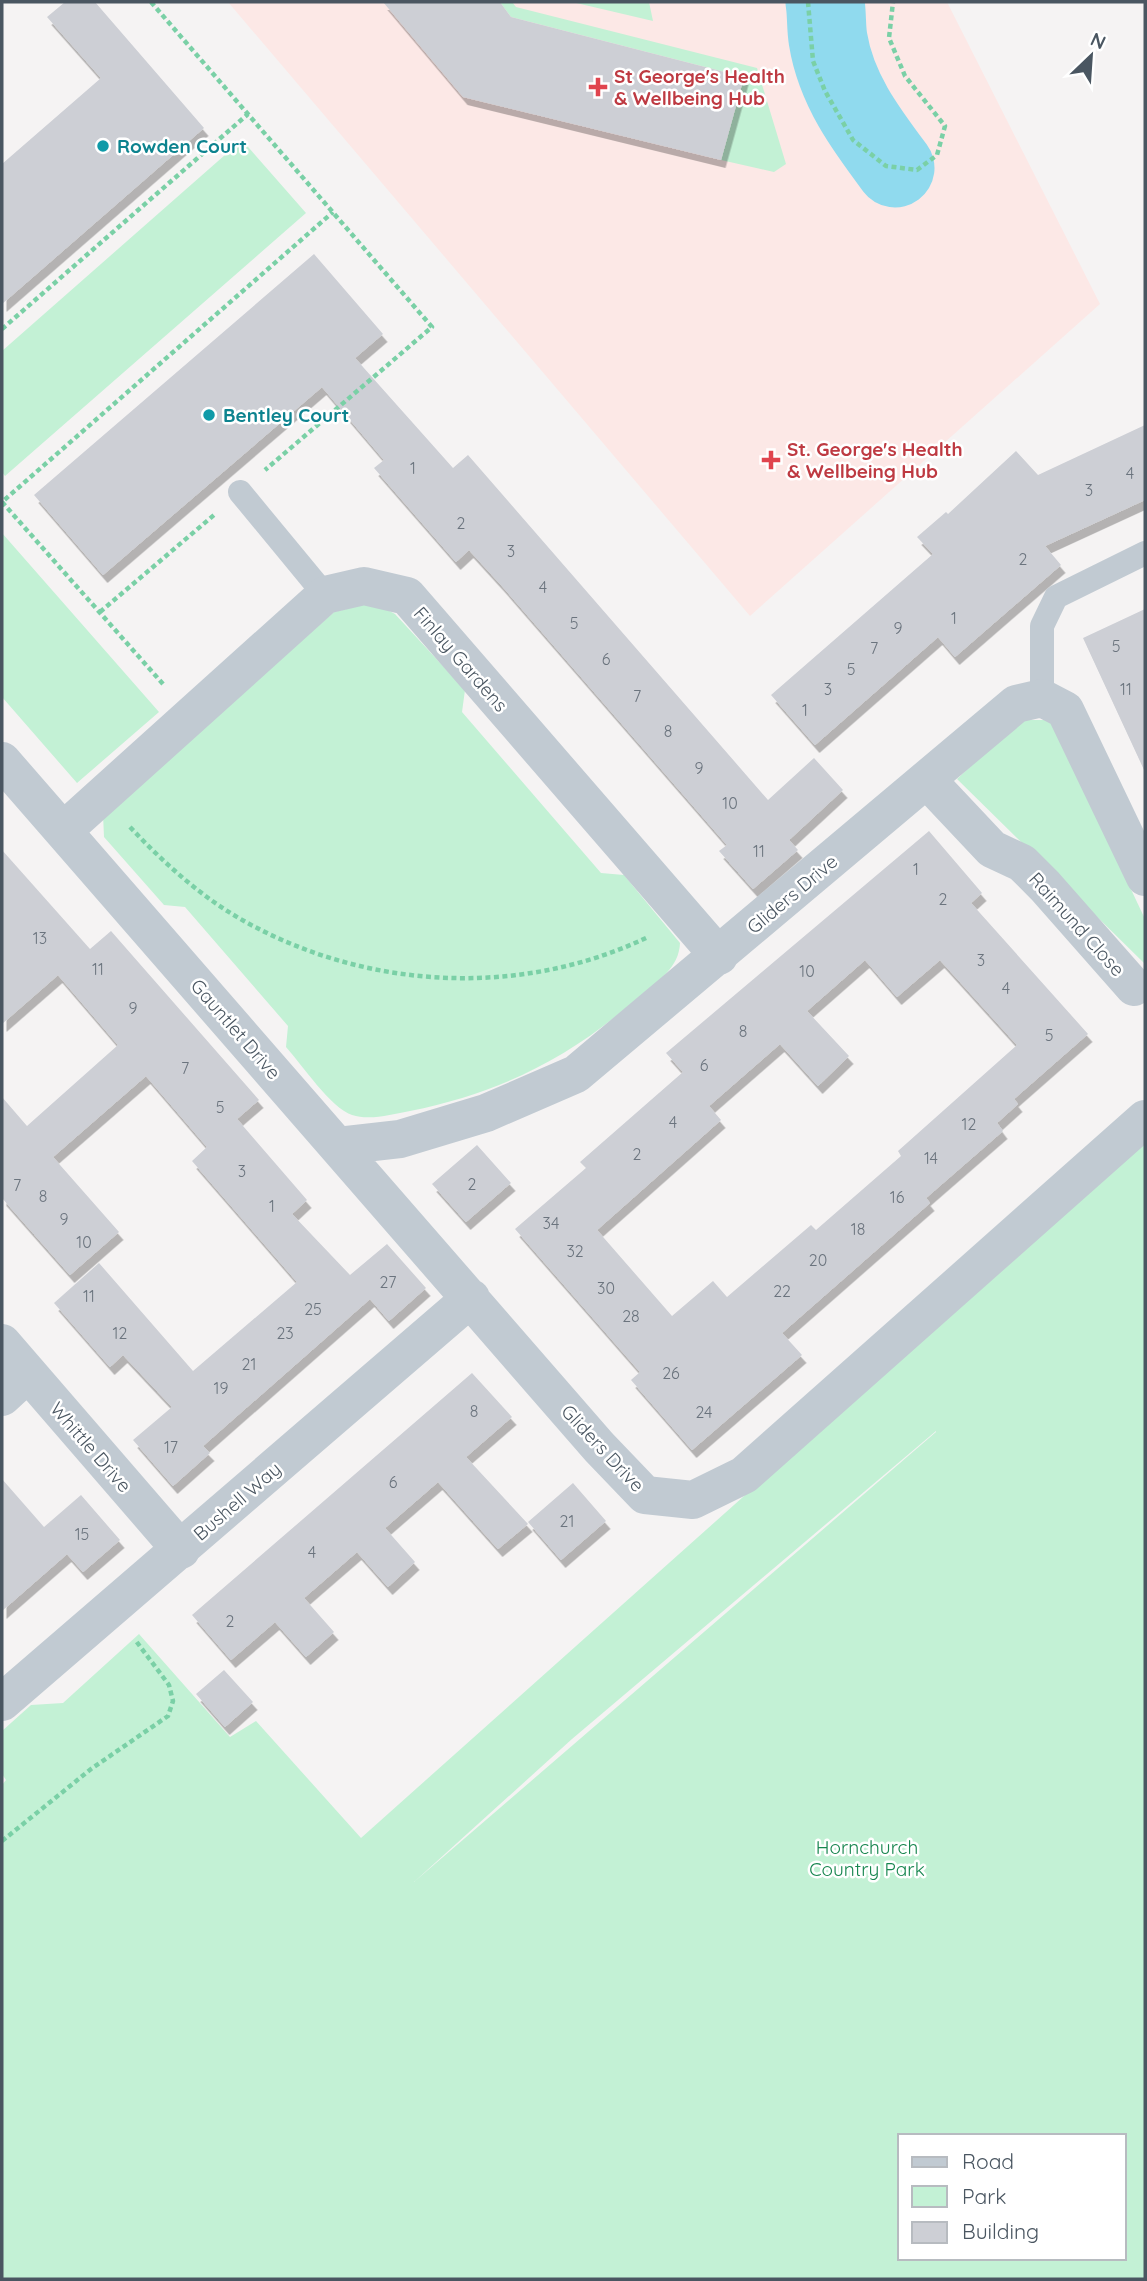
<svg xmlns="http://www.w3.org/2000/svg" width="1147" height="2281" font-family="Quicksand,sans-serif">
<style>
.medical{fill:#fce8e6}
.green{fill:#c3f1d5;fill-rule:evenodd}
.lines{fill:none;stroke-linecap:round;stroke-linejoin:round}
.river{stroke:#90daee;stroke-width:79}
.building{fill:#cdcfd5;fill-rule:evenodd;filter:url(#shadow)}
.path{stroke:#7ad0a6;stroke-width:4.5;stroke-dasharray:5 3.5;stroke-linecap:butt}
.lane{stroke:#c1cad2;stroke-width:24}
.street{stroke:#c1cad2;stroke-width:38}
.health-dot{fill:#e0444e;stroke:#fff;stroke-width:2.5}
.culture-dot{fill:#0f9aa8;stroke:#fff;stroke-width:2.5}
.labels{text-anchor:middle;stroke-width:5;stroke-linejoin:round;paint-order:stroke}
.number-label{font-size:16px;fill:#6b747e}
.health-label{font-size:19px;font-weight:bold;fill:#be3a42;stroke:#fff;text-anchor:start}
.culture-label{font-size:19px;font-weight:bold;fill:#0d838f;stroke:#fff;text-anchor:start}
.street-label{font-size:19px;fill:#4a5661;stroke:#fff}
.park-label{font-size:19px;fill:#17864f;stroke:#fff}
</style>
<defs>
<filter id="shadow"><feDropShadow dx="4.5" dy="8" stdDeviation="0" flood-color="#0004"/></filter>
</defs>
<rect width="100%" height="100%" fill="#f5f3f3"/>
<path class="medical" d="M228 2H947L1100 304 750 616Z"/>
<path class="green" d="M500 2H512L516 7 757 68 786 164 774 172 721 160 744 77 511 17Z
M572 2H649L653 21Z
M242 140 306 213 5 476 2 472V351Z
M2 533 159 712 77 783 2 697Z
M366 604 382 607 395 614 465 690 462 712 601 873 624 875 680 943C679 968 658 981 640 996 570 1058 502 1092 410 1111 392 1114 370 1121 352 1115 331 1108 302 1065 286 1047L288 1026 185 907 164 905 104 837 103 814 334 612Z
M1020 720H1051L1145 919V964L957 779Z
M1145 1138V2279H2V1785L6 1780 2 1774V1731L31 1705 63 1703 139 1634 230 1737 256 1721 361 1838ZM936 1431V1432L414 1882 572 1739ZM900 2136H1124V2258H900Z"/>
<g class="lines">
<path class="river" d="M825 2C827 14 826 27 828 39 836 89 865 128 895 168"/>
</g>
<path class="building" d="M65 2H95L204 128 2 304V164L101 78 47 17Z
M383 2H500L511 17 744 77 721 160 463 97Z
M314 254 383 334 355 358 453 468 468 455 768 800 814 758 843 790 789 840 798 850 753 889 719 851 727 845 501 585 469 550 456 562 374 468 384 460 322 387 103 575 34 495Z
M1145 425V500L1045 546 1061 565 955 657 938 637 815 745 771 695 933 554 917 537 946 512 948 514 1016 451 1038 475Z
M1145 609V772L1083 638Z
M929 831 982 893 971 903 1088 1034 1014 1099 1018 1104 997 1123 1003 1131 926 1198 930 1203 782 1333 802 1355 692 1450 631 1380 640 1372 515 1229 586 1168 580 1162 683 1072 666 1053ZM865 960 897 997 940 960 1017 1045 898 1151 901 1156 816 1230 811 1225 727 1297 713 1281 672 1316 597 1230 721 1120 709 1106 780 1044 818 1086 849 1056 807 1011Z
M2 850 90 949 111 931 259 1100 237 1119 307 1200 292 1214 350 1275 387 1244 426 1288 389 1321 370 1299 203 1446 210 1453 173 1486 133 1440 172 1407 123 1355 110 1367 54 1303 99 1263 193 1371 297 1282 192 1161 207 1147 146 1076 53 1157 119 1232 70 1275 2 1198V1097L27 1126 118 1045 58 975 2 1024Z
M477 1145 511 1183 466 1222 432 1184Z
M472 1373 512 1417 466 1457 528 1524 498 1549 438 1482 385 1528 415 1562 388 1587 357 1552 304 1598 334 1632 306 1657 275 1622 231 1660 192 1615Z
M2 1479 44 1527 81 1495 120 1540 83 1572 67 1554 2 1611Z
M573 1483 606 1521 561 1560 528 1522Z
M224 1670 253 1702 225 1727 196 1694Z"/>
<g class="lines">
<path class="path" d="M151 2 432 327 265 470
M808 2 813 61 825 91 853 140 886 166 917 170 937 155 945 126 905 76 889 38 893 2
M2 329 248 114
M100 612 214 515
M163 684 2 502 333 212
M130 827C164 863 201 897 244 921 367 990 521 998 648 937
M2 1841 91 1769 168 1716 173 1701 169 1685 136 1641"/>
<path class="lane" d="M240 492 325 595
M1042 698V626L1056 597 1145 553"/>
<path class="street" d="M2 761 599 1447 645 1495 693 1500 744 1475 1145 1119
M927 780 992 849 1022 863 1045 886 1134 987
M63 831 325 595 364 586 407 596 719 956
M338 1146 400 1139 486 1113 576 1074 1016 704 1042 698 1065 710 1145 877
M2 1343 181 1550
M2 1397 28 1373
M2 1702 471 1298"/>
</g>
<g class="health-dot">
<path d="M594.5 76.5h7v7h7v7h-7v7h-7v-7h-7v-7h7z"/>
<path d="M767.5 449.5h7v7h7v7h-7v7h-7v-7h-7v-7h7z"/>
</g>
<g class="culture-dot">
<circle cx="103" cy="146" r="7"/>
<circle cx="209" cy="415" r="7"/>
</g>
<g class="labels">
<g class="number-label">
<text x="413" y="474">1</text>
<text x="1130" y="479">4</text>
<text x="1089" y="496">3</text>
<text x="461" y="529">2</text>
<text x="511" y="557">3</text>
<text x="1023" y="565">2</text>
<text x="543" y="593">4</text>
<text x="954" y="624">1</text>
<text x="574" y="629">5</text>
<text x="898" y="634">9</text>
<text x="1116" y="652">5</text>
<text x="874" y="654">7</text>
<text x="606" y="665">6</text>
<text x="851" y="675">5</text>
<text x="828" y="695">3</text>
<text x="1126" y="695">11</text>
<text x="637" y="702">7</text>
<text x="805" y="716">1</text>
<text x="668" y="737">8</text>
<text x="699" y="774">9</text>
<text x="730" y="809">10</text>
<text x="759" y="857">11</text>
<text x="916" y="875">1</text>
<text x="943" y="905">2</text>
<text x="40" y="944">13</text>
<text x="981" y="966">3</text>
<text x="98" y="975">11</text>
<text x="807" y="977">10</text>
<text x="1006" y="994">4</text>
<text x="133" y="1014">9</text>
<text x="743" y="1037">8</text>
<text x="1049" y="1041">5</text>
<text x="704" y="1071">6</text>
<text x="185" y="1074">7</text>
<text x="220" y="1113">5</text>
<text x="673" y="1128">4</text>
<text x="969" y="1130">12</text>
<text x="637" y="1160">2</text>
<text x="931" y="1164">14</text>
<text x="242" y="1177">3</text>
<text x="472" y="1190">2</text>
<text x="17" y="1191">7</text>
<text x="43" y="1202">8</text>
<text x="897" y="1203">16</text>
<text x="272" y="1212">1</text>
<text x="64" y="1225">9</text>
<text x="551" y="1229">34</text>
<text x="858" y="1235">18</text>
<text x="84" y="1248">10</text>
<text x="575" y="1257">32</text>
<text x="818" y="1266">20</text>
<text x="388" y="1288">27</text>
<text x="606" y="1294">30</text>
<text x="782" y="1297">22</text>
<text x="89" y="1302">11</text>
<text x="313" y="1315">25</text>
<text x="631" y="1322">28</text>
<text x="120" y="1339">12</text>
<text x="285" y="1339">23</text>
<text x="249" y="1370">21</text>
<text x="671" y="1379">26</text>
<text x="221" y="1394">19</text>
<text x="474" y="1417">8</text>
<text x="704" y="1418">24</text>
<text x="171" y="1453">17</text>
<text x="393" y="1488">6</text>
<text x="567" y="1527">21</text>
<text x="82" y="1540">15</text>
<text x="312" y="1558">4</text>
<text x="230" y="1627">2</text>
</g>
<g class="health-label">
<text x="614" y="83">St George's Health<tspan x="614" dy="22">&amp; Wellbeing Hub</tspan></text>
<text x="787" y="456">St. George's Health<tspan x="787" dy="22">&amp; Wellbeing Hub</tspan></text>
</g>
<g class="culture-label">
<text x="117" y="153">Rowden Court</text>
<text x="223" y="422">Bentley Court</text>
</g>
<g class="street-label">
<text transform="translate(461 659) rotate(49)" y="7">Finlay Gardens</text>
<text transform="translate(792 894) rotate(-40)" y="7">Gliders Drive</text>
<text transform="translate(1077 924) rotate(48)" y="7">Raimund Close</text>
<text transform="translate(236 1029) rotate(49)" y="7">Gauntlet Drive</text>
<text transform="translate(91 1447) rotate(49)" y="7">Whittle Drive</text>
<text transform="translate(603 1448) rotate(47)" y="7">Gliders Drive</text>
<text transform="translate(237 1501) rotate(-41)" y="7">Bushell Way</text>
</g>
<g class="park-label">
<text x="867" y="1854">Hornchurch<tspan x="867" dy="22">Country Park</tspan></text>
</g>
</g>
<rect width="1147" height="2281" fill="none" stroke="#4a5661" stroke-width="7"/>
<rect x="898" y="2134" width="228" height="126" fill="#ffffff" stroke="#b7bbc0" stroke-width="2"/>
<rect x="912" y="2157" width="35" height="10" fill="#c1cad2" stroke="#b7bbc0" stroke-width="2"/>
<text x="962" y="2169" font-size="21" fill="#4a5661">Road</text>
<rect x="912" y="2186" width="35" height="21" fill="#c3f1d5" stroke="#b7bbc0" stroke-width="2"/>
<text x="962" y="2204" font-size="21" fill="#4a5661">Park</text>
<rect x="912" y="2222" width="35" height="21" fill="#cdcfd5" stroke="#b7bbc0" stroke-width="2"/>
<text x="962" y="2239" font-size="21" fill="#4a5661">Building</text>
<g transform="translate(1091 56) rotate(25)" stroke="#ffffff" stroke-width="5" paint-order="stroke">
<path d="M0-5L12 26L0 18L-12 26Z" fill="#4a5661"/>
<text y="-10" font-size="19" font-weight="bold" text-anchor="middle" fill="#4a5661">N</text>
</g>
</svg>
